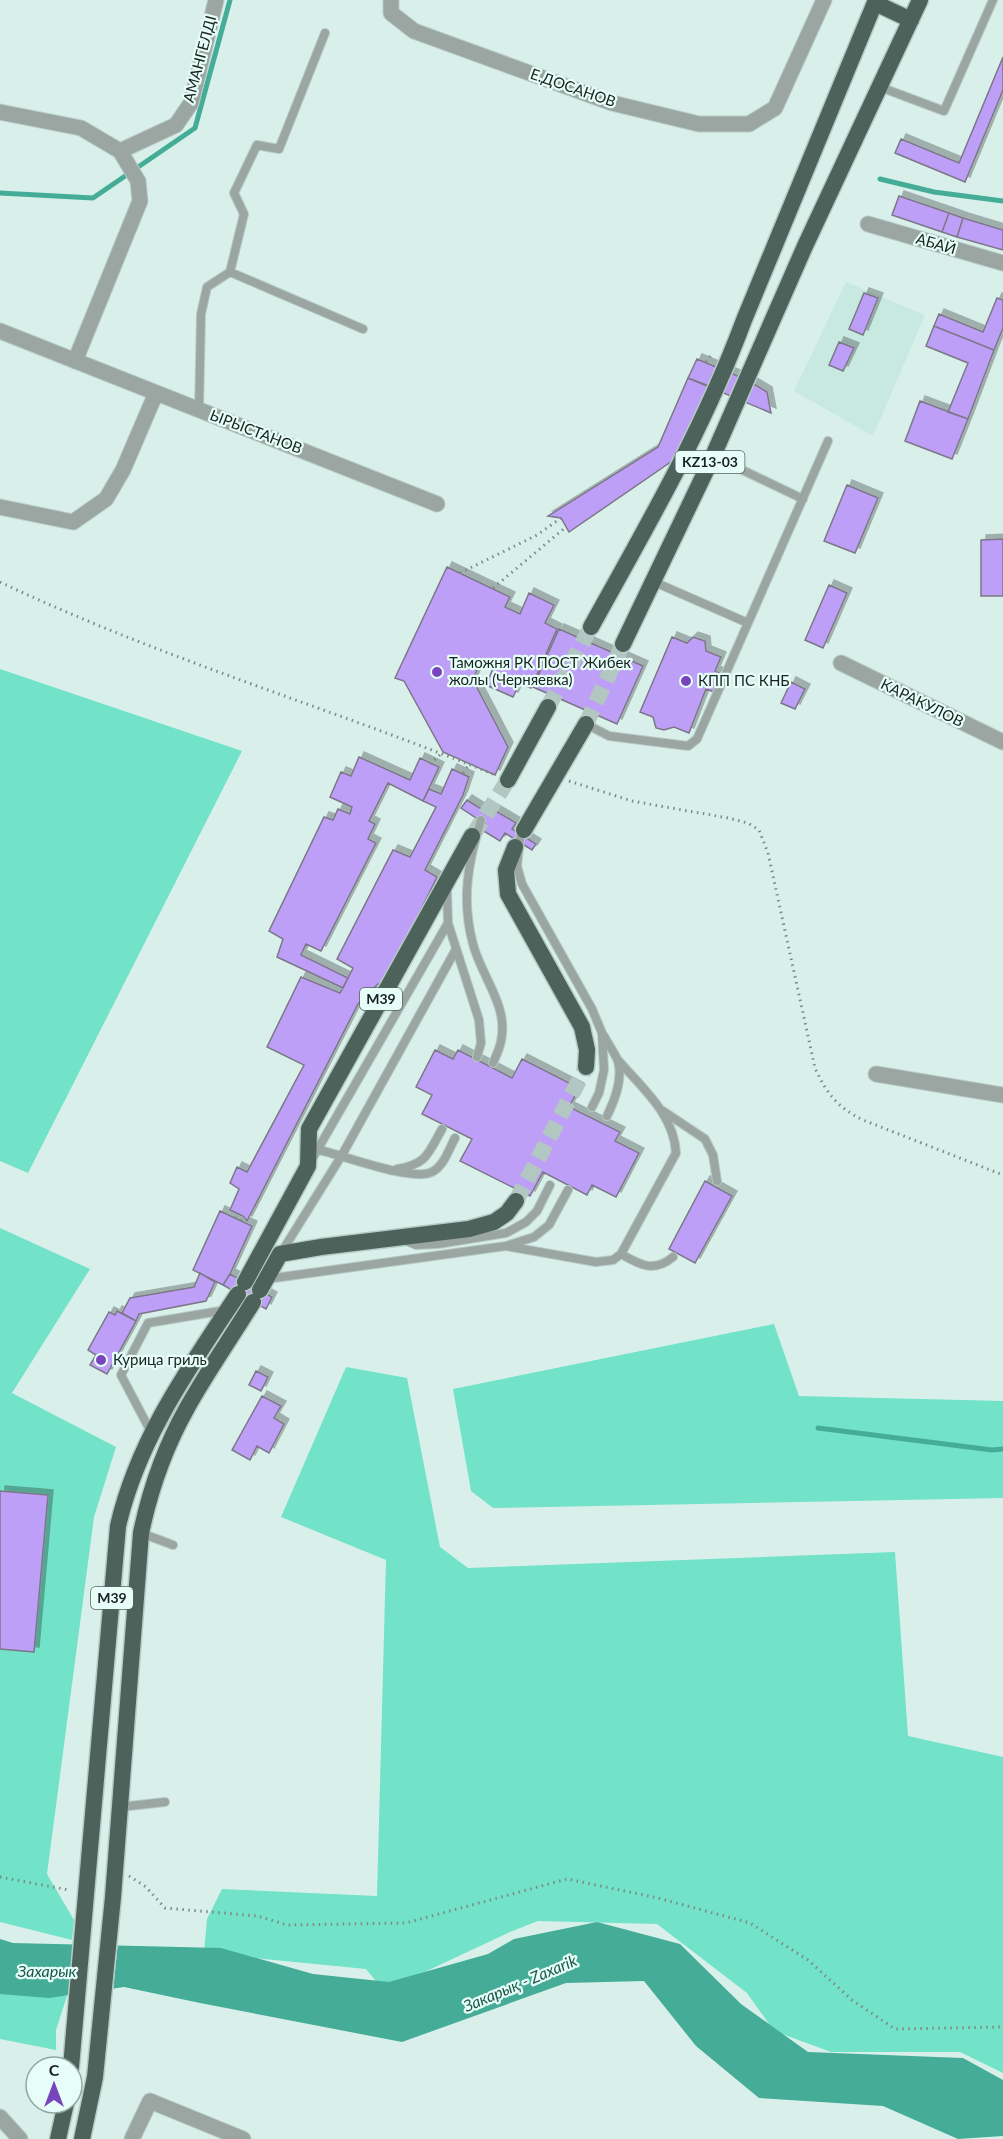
<svg xmlns="http://www.w3.org/2000/svg" width="1003" height="2139" font-family="Lato,sans-serif">
<style>
.built{fill:#c8e9e0}
.green{fill:#72e2c9}
.water{fill:#44ac97}
.pier{fill:#d9f0ea}
.lines{fill:none;stroke-linecap:round;stroke-linejoin:round}
.stream{stroke:#44ac97;stroke-width:5}
.building{fill:#be9ff7;stroke:#7c7788;stroke-width:1.5;filter:url(#shadow)}
.trunk-tunnel{stroke:#b3c7c2;stroke-width:16;stroke-dasharray:16 8;stroke-linecap:butt}
.service-casing{stroke:#b6cbc6;stroke-width:10}
.minor-casing{stroke:#b6cbc6;stroke-width:17}
.trunk-casing{stroke:#b6cbc6;stroke-width:19}
.path{stroke:#7b8c87;stroke-width:3;stroke-dasharray:1.5 4.5;stroke-linecap:butt}
.service{stroke:#9ba5a2;stroke-width:8}
.minor{stroke:#9ba5a2;stroke-width:15}
.trunk{stroke:#4e625c;stroke-width:16}
.poi-dot{fill:#7845bd;stroke:#e6fef7;stroke-width:2}
.labels{text-anchor:middle;stroke-width:4.5;stroke-linejoin:round;paint-order:stroke}
.shield{fill:#e6fef7;stroke:#566460;stroke-width:1.5}
.shield-label{font-size:14px;font-weight:bold;fill:#192220}
.street-label{font-size:15px;fill:#192220;stroke:#e6fef7}
.poi-label{font-size:15px;fill:#192220;stroke:#e6fef7;text-anchor:start}
.water-label{font-size:16px;font-style:italic;fill:#1c564a;stroke:#e6fef7}
</style>
<defs>
<filter id="shadow"><feDropShadow dx="5" dy="-5" stdDeviation="0" flood-color="#0004"/></filter>
</defs>
<rect width="100%" height="100%" fill="#d9f0ea"/>
<path class="built" d="M846 282 925 315 873 436 794 391Z"/>
<path class="green" d="M0 669 242 751 28 1173 0 1161Z
M0 1228 90 1269 12 1393 116 1447 94 1517 47 1874 74 1920 72 1940 0 1922Z
M774 1324 799 1396 1003 1401V1498L493 1508 471 1491 453 1389Z
M346 1367 407 1378 440 1547 468 1568 895 1552 908 1736 1003 1757V2073L960 2052H831L774 2031 747 1993 657 1924 538 1921 510 1932 384 1991 366 1969 204 1953 207 1919 222 1889 377 1896 386 1560 281 1517Z
M0 1992 67 1996 56 2030V2050L0 2039Z"/>
<path class="water" d="M597 1922 680 1944 741 2004 808 2052 963 2058 1003 2080V2136L958 2139 883 2106 759 2098 696 2046 644 1981 566 1983 402 2042 200 2003 124 1987 49 1998 0 1994V1939L13 1943 221 1948 313 1974 389 1982 488 1954 514 1939Z"/>
<path class="pier" d="M79 1941 118 1942 113 1991 75 1997Z"/>
<g class="lines">
<path class="stream" d="M880 179 934 192 1003 201
M0 193 93 198 195 128 230 0
M818 1428 992 1450 1003 1449"/>
</g>
<path class="building" d="M1003 57V90L965 182 895 153 901 139 959 163Z
M899 196 949 213 942 232 892 215Z
M949 213 963 218 957 237 942 232Z
M963 218 1003 230V250L957 237Z
M864 293 878 298 863 335 849 329Z
M997 298 1003 300V328L994 350 934 326 939 314 983 332Z
M934 326 994 350 968 419 948 412 968 363 926 346Z
M839 342 854 348 843 371 829 365Z
M697 359 747 380 767 392 771 413 688 378Z
M688 378 709 386 678 457 569 532 561 518 548 516 658 447Z
M920 401 968 419 952 459 905 441Z
M847 485 878 498 855 553 824 541Z
M1003 539V596H981V540Z
M447 567 510 597 505 607 520 614 529 593 554 605 545 623 557 629 531 688 520 683 513 697 486 685 494 666 481 660 473 680 508 747 495 775 443 752 404 681 395 678Z
M829 585 847 593 823 648 805 640Z
M559 629 643 666 617 724 533 687Z
M672 637 687 643 693 637 705 641 706 651 721 657 715 671 721 674 714 692 706 689 689 733 674 727 664 730 656 728 653 717 640 712Z
M791 682 805 689 795 709 781 703Z
M359 757 410 780 420 758 439 767 423 801 388 783 369 821 375 824 368 839 376 843 321 951 306 944 301 955 348 978 343 988 277 957 283 939 269 931 324 817 333 820 338 809 350 814 352 807 330 797 341 772 351 776Z
M452 769 469 777 463 795 425 870 437 877 385 983 378 984 358 1004 247 1221 243 1216 230 1210 239 1189 230 1183 237 1167 247 1172 304 1065 267 1047 301 977 340 993 353 968 337 959 393 850 410 857 436 807 423 801 429 789 441 794Z
M467 800 491 815 494 810 516 823 512 829 536 844 532 850 505 833 500 841 482 830 485 824 461 808Z
M435 1050 453 1059 458 1050 512 1078 522 1059 579 1088 569 1107 620 1132 615 1141 639 1153 616 1197 592 1185 587 1195 543 1172 530 1196 460 1161 472 1139 422 1114 432 1095 416 1087Z
M705 1181 732 1196 695 1263 669 1249Z
M220 1211 252 1226 230 1274 223 1285 193 1270Z
M200 1273 215 1282 206 1301 139 1314 136 1321 122 1313 130 1298 194 1287Z
M230 1274 272 1297 266 1309 223 1285Z
M117 1311 136 1321 107 1374 90 1365 96 1355 88 1350 109 1312 115 1315Z
M256 1371 268 1377 261 1391 249 1385Z
M262 1396 281 1406 274 1418 284 1424 269 1453 257 1446 250 1460 232 1450Z
M0 1491 48 1495 34 1652 0 1649Z"/>
<g class="lines">
<path class="trunk-tunnel" d="M548 707 591 627
M586 724 623 644
M473 835 508 780
M516 1201 586 1067"/>
<g class="service-casing">
<path id="service" d="M880 87 944 111 993 0
M230 272 244 214 234 193 257 145 279 149 325 33
M199 410 201 314 207 287 230 272 363 329
M713 456 803 499
M748 623 828 441
M586 724 609 736 688 746 697 739 748 623 652 581
M481 820C468 862 461 900 473 944 481 976 509 1006 501 1041 500 1048 496 1056 493 1063
M520 838 517 866 522 884 592 1009 602 1033 604 1070 599 1093 592 1107
M447 889 448 923 479 1020 481 1043 477 1057
M604 1036C608 1044 615 1053 618 1061 623 1079 615 1100 607 1116
M663 1111 705 1139 713 1155 717 1181
M319 1150C343 1155 412 1182 432 1172 444 1166 449 1149 455 1138
M311 1161 448 923
M397 1169C427 1164 428 1154 442 1129
M404 1240 416 1245 438 1244 506 1233 526 1222 537 1211 550 1185
M506 1246 596 1262 613 1260 621 1254 676 1153C674 1114 642 1088 618 1060
M281 1253 342 1155 455 951
M621 1254C640 1265 654 1273 673 1257
M267 1279 506 1246 534 1237 549 1225 568 1190
M151 1432 121 1375 148 1323 226 1310
M141 1533 173 1545
M120 1807 165 1802"/>
</g>
<g class="minor-casing">
<path id="minor" d="M391 0V13L414 31 612 103 699 124H749L775 108 824 0
M0 112 81 128 120 151 138 181 140 201 75 361
M120 151 176 125 191 103 216 0
M868 224 1003 263
M0 331 437 504
M0 507 73 522 106 499 123 470 156 393
M841 663 1003 742
M876 1074 1003 1095
M0 2117 20 2139
M132 2139 150 2101 243 2139"/>
</g>
<g class="trunk-casing">
<path id="trunk" d="M875 3 911 20
M591 627C647 526 704 428 744 320L876 0
M623 644 713 456 805 246 920 0
M508 780 548 707
M524 830 586 724
M515 847 506 870 508 894 582 1027 587 1050 586 1067
M245 1282 308 1166 309 1129 472 836
M260 1290 280 1254 321 1247 469 1229 494 1222 507 1213 516 1201
M71 2067 118 1526C138 1439 189 1368 238 1294
M58 2139 66 2103
M82 2139 95 2077 113 1897 141 1533C150 1490 165 1447 187 1408 207 1372 231 1338 253 1302"/>
</g>
<path class="path" d="M706 362 712 354
M460 573 537 535 561 518
M0 582C160 658 330 708 493 774
M493 588 566 527
M430 764 443 752
M463 773 469 765
M569 781 632 801 728 818 748 823 759 830 768 853 815 1068C827 1094 837 1107 863 1120L1003 1175
M235 1218 238 1213
M241 1221 243 1216
M129 1876 146 1887 165 1908 258 1916 287 1925 406 1923 567 1879 658 1898 750 1923 808 1960 852 2000 895 2029 1003 2027
M0 1877 69 1890"/>
<use href="#service" class="service"/>
<use href="#minor" class="minor"/>
<use href="#trunk" class="trunk"/>
</g>
<g class="poi-dot">
<circle cx="437" cy="672" r="6"/>
<circle cx="686" cy="681" r="6"/>
<circle cx="101" cy="1360" r="6"/>
</g>
<g class="labels">
<g class="shield">
<rect x="675.5" y="451" width="69" height="22" rx="4.5"/>
<rect x="360" y="988" width="42" height="22" rx="4.5"/>
<rect x="91" y="1587" width="42" height="22" rx="4.5"/>
</g>
<g class="shield-label">
<text x="710" y="467">KZ13-03</text>
<text x="381" y="1004">M39</text>
<text x="112" y="1603">M39</text>
</g>
<g class="street-label">
<text transform="translate(200 59) rotate(-75)" y="5">АМАНГЕЛДІ</text>
<text transform="translate(573 88) rotate(19)" y="5">Е.ДОСАНОВ</text>
<text transform="translate(936 244) rotate(16)" y="5">АБАЙ</text>
<text transform="translate(256 432) rotate(21)" y="5">ЫРЫСТАНОВ</text>
<text transform="translate(922 703) rotate(26)" y="5">КАРАКУЛОВ</text>
</g>
<g class="poi-label">
<text x="449" y="668">Таможня РК ПОСТ Жибек<tspan x="449" dy="17">жолы (Черняевка)</tspan></text>
<text x="698" y="686">КПП ПС КНБ</text>
<text x="113" y="1365">Курица гриль</text>
</g>
<g class="water-label">
<text x="47" y="1977">Захарык</text>
<text transform="translate(520 1983) rotate(-23)" y="6">Закарық - Zaxarik</text>
</g>
</g>
<g transform="translate(54 2085)"><circle r="28" fill="#e6fef7" stroke="#94a6a1" stroke-width="1.5"/>
<path d="M0-4.5L10 22L0 15L-10 22Z" fill="#7845bd"/>
<text y="-9" font-size="16" font-weight="bold" text-anchor="middle" fill="#192220">С</text>
</g>
</svg>
